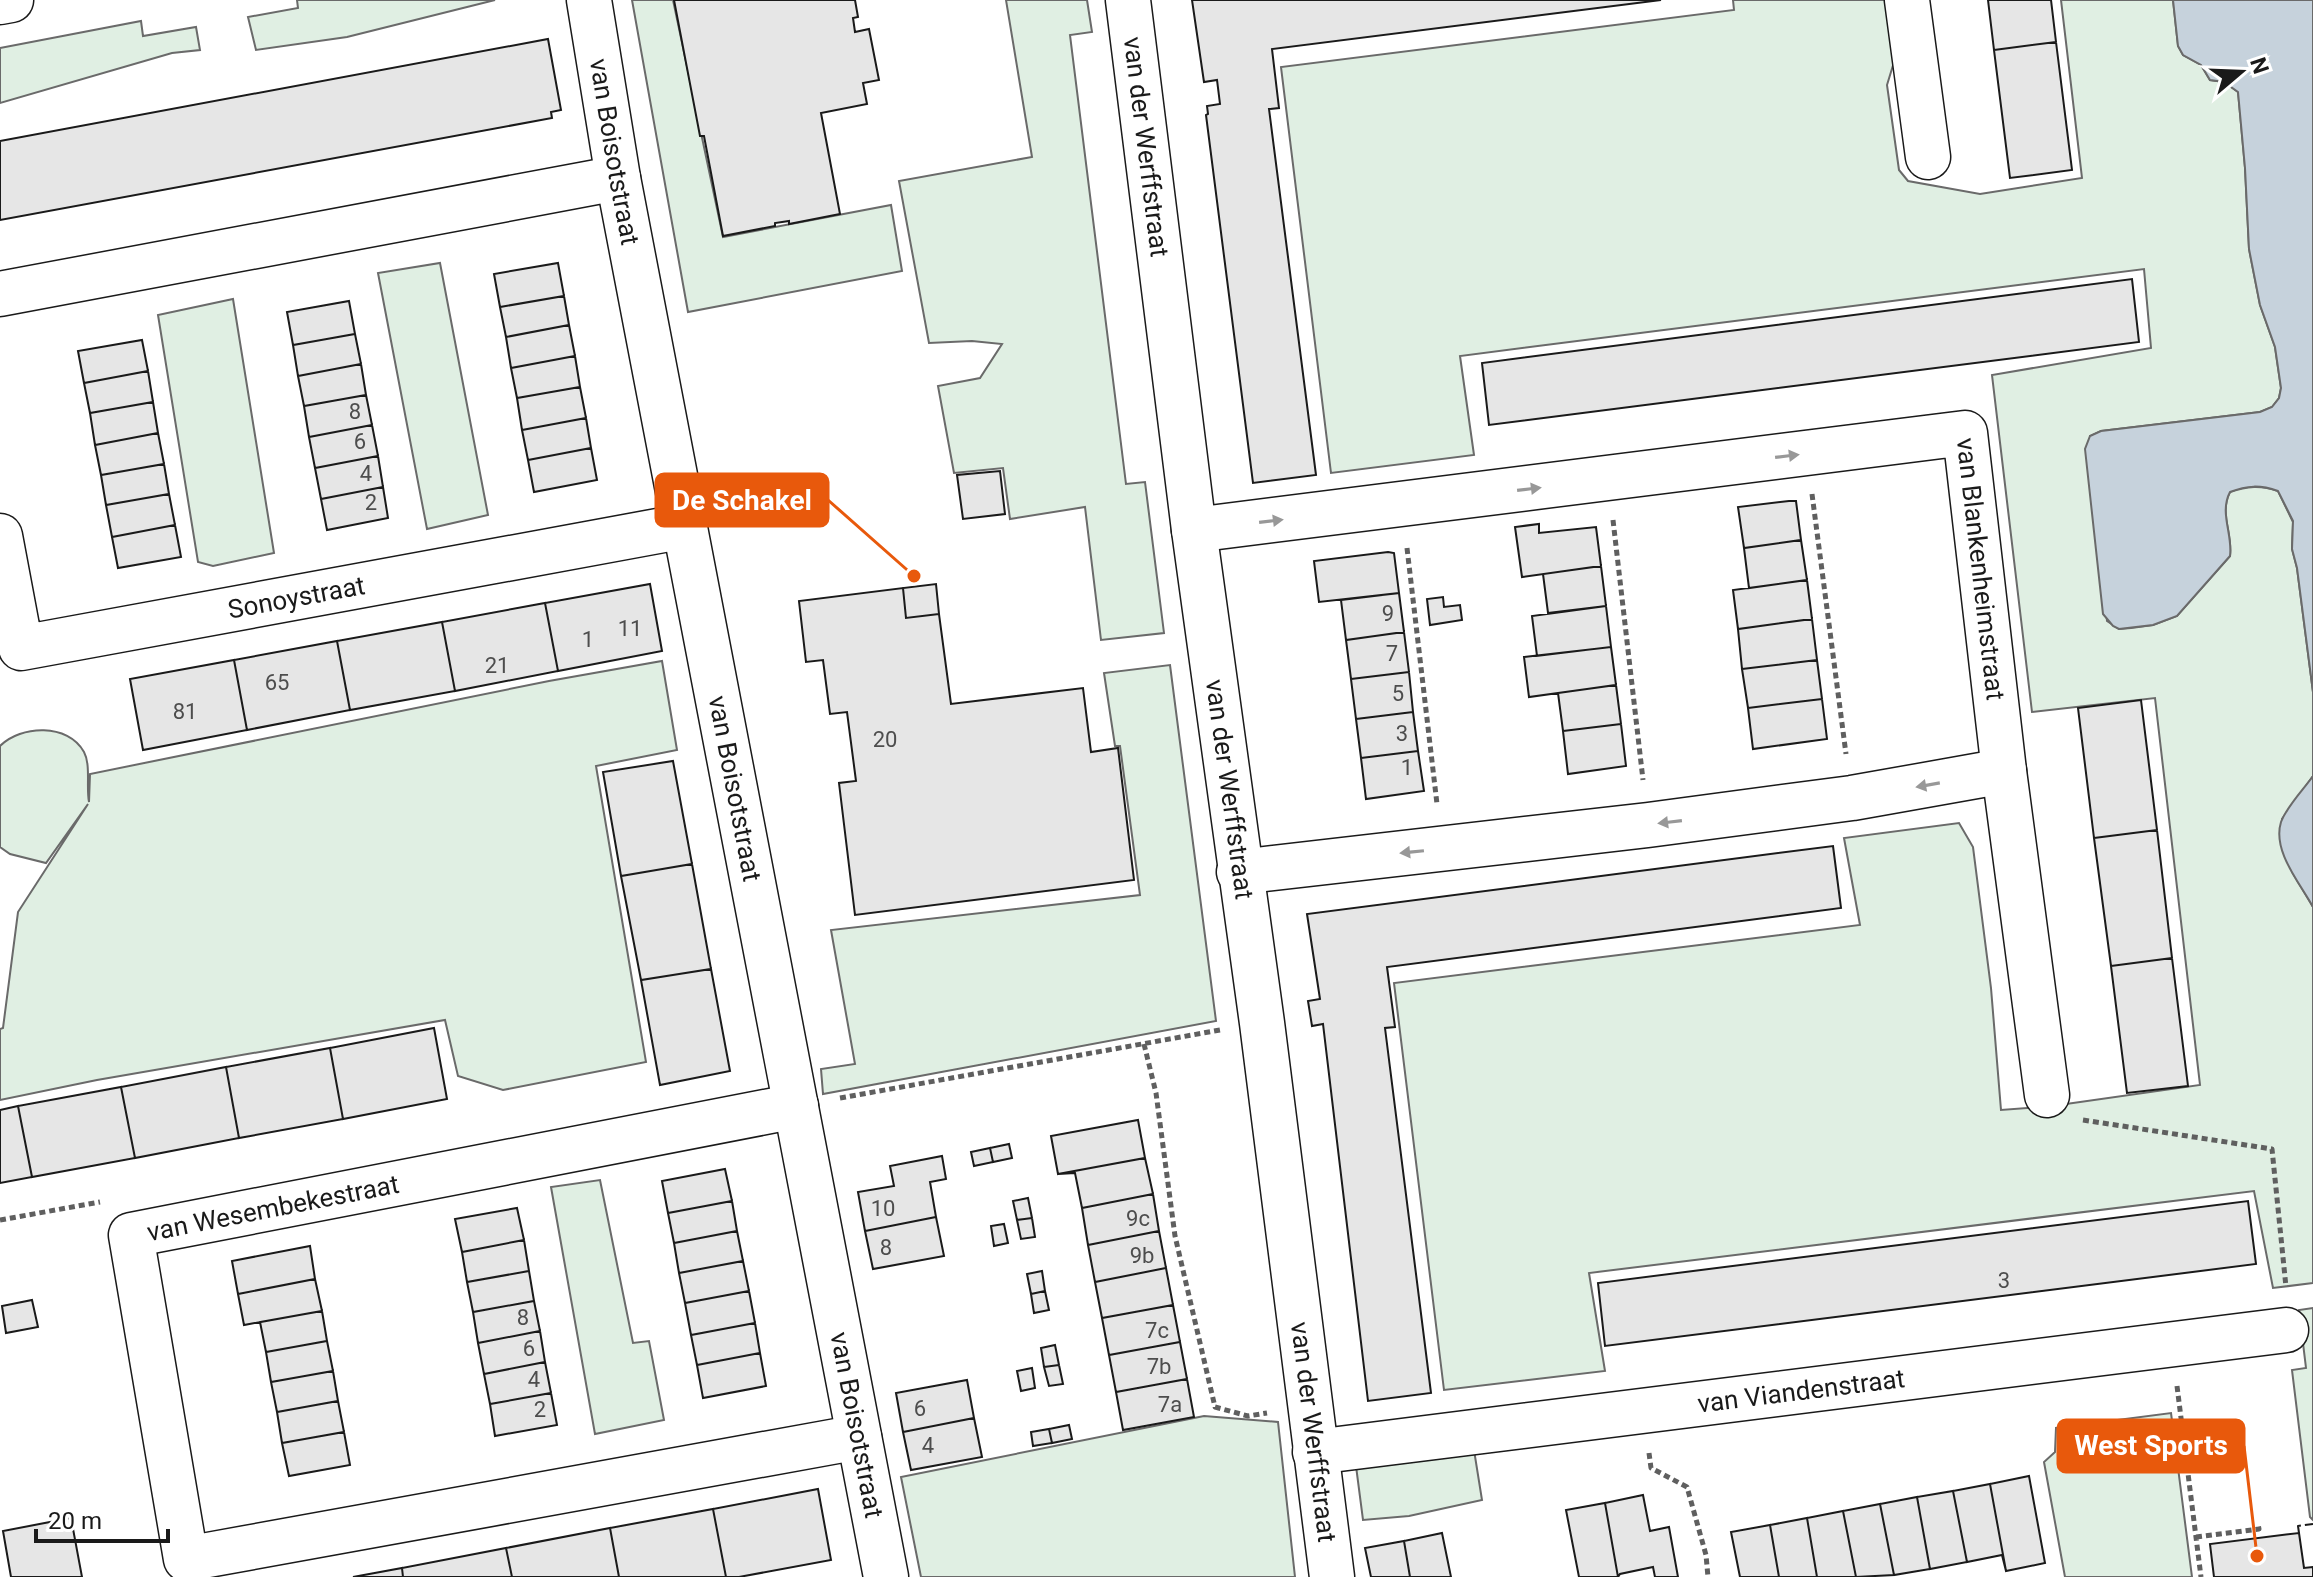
<svg xmlns="http://www.w3.org/2000/svg" width="2313" height="1577" font-family="Roboto,sans-serif">
<style>
.green{fill:#e0efe3;stroke:#6a6a6a;stroke-width:2}
.water{fill:#c6d2dc;stroke:#6a6a6a;stroke-width:2}
.building{fill:#e6e6e6;stroke:#1a1a1a;stroke-width:2}
.lines{fill:none;stroke-linecap:round;stroke-linejoin:round}
.minor-casing{stroke:#1a1a1a;stroke-width:47}
.path{stroke:#5f5f5f;stroke-width:5;stroke-dasharray:6 4;stroke-linecap:butt}
.minor{stroke:#fff;stroke-width:44}
.fence{stroke:#1a1a1a;stroke-width:2;stroke-dasharray:10 4;stroke-linecap:butt}
.oneway{fill:#989898}
.labels{text-anchor:middle;stroke-width:6;stroke-linejoin:round;paint-order:stroke}
.number-label{font-size:22px;fill:#4d4d4d}
.street-label{font-size:26px;fill:#1a1a1a;stroke:#fff}
.leader{fill:none;stroke:#e8590c;stroke-width:3}
.callout-dot{fill:#e8590c;stroke:#fff;stroke-width:3}
.callout{fill:#e8590c;stroke:#e8590c;stroke-width:3}
.callout-label{font-size:28px;text-anchor:middle;font-weight:bold;fill:#fff}
</style>
<rect width="100%" height="100%" fill="#fff"/>
<path class="green" d="M297 0H495L347 37 256 50 248 17 298 8Z
M632 0H673L723 237 891 205 902 271 688 312Z
M1006 0H1087L1092 32 1070 35 1126 484 1145 482 1164 633 1101 640 1085 507 1010 519 1003 468 954 473 938 386 980 378 1002 344 972 341 929 343 899 181 1032 157Z
M1733 0H1892L1898 49 1887 85 1899 170 1908 181 1980 194 2082 178 2061 0H2173L2178 46 2183 55 2201 65 2210 80 2224 82 2238 92 2245 168 2249 249 2260 305 2275 347 2281 388 2279 398 2272 407 2260 412 2101 431 2090 436 2107 621 2119 629 2131 628 2153 625 2177 616 2230 556C2233 534 2219 513 2230 492 2247 486 2261 485 2278 491L2293 522 2292 549 2297 568 2313 692V776L2282 819 2292 872 2313 907V1283L2273 1288 2254 1191 1589 1273 1605 1371 1444 1390 1394 983 1860 925 1844 838 1959 823 1973 847 1991 988 2001 1110 2052 1106 2200 1085 2155 698 2032 712 1992 375 2151 348 2144 269 1460 356 1474 455 1331 473 1281 67 1734 10Z
M141 21 143 36 196 27 200 50 172 53 0 103V48Z
M440 263 488 515 427 529 378 273Z
M233 299 274 553 213 566 198 562 158 315Z
M662 661 677 750 596 766 646 1062 503 1090 458 1076 445 1020 97 1080 0 1100V1029L3 1028 18 912 88 804 46 863 10 854 0 847V746C21 725 68 723 84 752 91 765 86 788 89 802L90 774 549 681Z
M1170 665 1216 1021 823 1094 821 1069 855 1064 831 930 1140 895 1120 746H1115L1104 673Z
M600 1180 633 1343 649 1341 664 1420 595 1434 551 1187Z
M2313 1308V1520L2310 1517 2292 1370 2306 1368 2299 1310Z
M2171 1413 2192 1577H2065L2044 1462 2055 1452 2056 1428Z
M1204 1416 1278 1422 1295 1577H921L901 1477Z
M1474 1450 1482 1500 1409 1516 1363 1520 1356 1466Z"/>
<path class="water" d="M2173 0H2313V692L2297 568 2292 549 2293 521 2278 491C2261 485 2247 485 2230 492 2219 513 2233 534 2230 556L2177 616 2153 625 2119 629 2113 626 2103 614 2085 449 2090 436 2101 431 2260 412 2272 407 2279 398 2281 388 2275 347 2260 305 2249 249 2245 168 2238 92 2224 82 2210 80 2201 65 2183 55 2178 46Z
M2313 776V907C2300 883 2272 851 2281 822 2287 806 2303 790 2313 776Z"/>
<path class="building" d="M674 0H855L858 17 853 18 855 32 869 29 879 80 863 83 867 104 821 113 840 214 789 224V221L775 223V226L723 236 704 136H700Z
M1192 0H1661L1272 49 1279 108 1269 109 1316 475 1253 483 1206 115 1208 114 1207 106 1220 104 1217 80 1204 82Z
M1988 0H2051L2056 42 1994 50Z
M548 39 561 110 551 112 552 118 0 220V141Z
M2056 42 2072 170 2010 178 1994 50Z
M558 263 564 296 500 307 494 274Z
M2132 279 2139 342 1489 425 1482 363Z
M564 296 569 325 506 337 500 307Z
M349 301 355 334 293 345 287 312Z
M569 325 575 356 511 368 506 337Z
M355 334 361 364 298 376 293 345Z
M142 340 148 371 84 383 78 351Z
M575 356 580 387 517 398 511 368Z
M361 364 366 395 304 406 298 376Z
M148 371 153 402 90 413 84 383Z
M580 387 586 418 522 430 517 398Z
M366 395 372 425 309 437 304 406Z
M153 402 158 433 95 445 90 413Z
M586 418 591 448 528 460 522 430Z
M372 425 378 456 315 468 309 437Z
M158 433 164 464 101 475 95 445Z
M591 448 597 480 534 492 528 460Z
M378 456 383 487 321 499 315 468Z
M164 464 169 494 106 505 101 475Z
M1000 471 1005 514 963 519 957 475Z
M383 487 388 518 327 530 321 499Z
M169 494 175 525 112 537 106 505Z
M1789 501H1796L1801 540 1744 548 1738 507Z
M1539 524V533L1596 527 1601 566 1522 577 1515 527Z
M175 525 181 557 118 568 112 537Z
M1801 540 1807 580 1749 588 1744 548Z
M1388 552 1394 553 1399 593 1319 602 1314 561Z
M1601 566 1606 606 1548 613 1543 574Z
M1807 580 1812 619 1738 629 1733 590Z
M650 584 662 651 558 671 545 603Z
M936 584 939 614 906 618 903 588Z
M903 588 906 618 939 614 951 704 1083 688 1091 752 1118 748 1134 880 855 915 839 783 856 781 847 712 830 714 823 660 806 662 799 601Z
M1399 593 1404 632 1346 640 1341 600Z
M1443 597 1444 607 1460 605 1462 620 1430 625 1427 599Z
M545 603 558 671 455 691 442 622Z
M1606 606 1611 647 1537 656 1532 616Z
M1812 619 1817 660 1742 669 1738 629Z
M442 622 455 691 350 710 337 641Z
M1404 632 1409 672 1351 679 1346 640Z
M337 641 350 710 247 730 234 660Z
M1611 647 1616 685 1529 697 1524 657Z
M234 660 247 730 143 750 130 679Z
M1817 660 1822 699 1748 708 1742 669Z
M1409 672 1413 712 1356 719 1351 679Z
M1616 685 1621 724 1563 731 1558 693Z
M1822 699 1827 739 1753 749 1748 708Z
M2141 700 2157 830 2094 838 2078 708Z
M1413 712 1418 751 1361 758 1356 719Z
M1621 724 1626 766 1568 774 1563 731Z
M1418 751 1424 791 1366 799 1361 758Z
M673 761 692 864 621 876 603 772Z
M2157 830 2172 958 2111 966 2094 838Z
M1833 846 1841 908 1387 967 1395 1027 1385 1028 1431 1393 1368 1401 1323 1024 1312 1026 1308 1001 1320 999 1307 914Z
M692 864 711 969 641 980 621 876Z
M2172 958 2188 1086 2127 1093 2111 966Z
M711 969 730 1071 660 1085 641 980Z
M434 1028 447 1099 343 1119 330 1048Z
M330 1048 343 1119 239 1138 226 1067Z
M226 1067 239 1138 135 1158 121 1087Z
M121 1087 135 1158 32 1177 18 1106Z
M18 1106 32 1177 0 1183V1110Z
M1138 1120 1145 1158 1058 1174 1051 1136Z
M1009 1144 1012 1158 993 1162 990 1148Z
M990 1148 993 1162 974 1166 971 1152Z
M942 1156 946 1179 930 1182 936 1217 865 1231 858 1192 894 1186 890 1166Z
M1145 1158 1153 1194 1082 1208 1075 1173 1058 1174Z
M725 1169 732 1201 668 1213 662 1181Z
M1153 1194 1159 1231 1088 1245 1082 1208Z
M1028 1198 1032 1218 1017 1220 1013 1201Z
M732 1201 737 1231 674 1243 668 1213Z
M2248 1201 2256 1264 1605 1346 1598 1283Z
M517 1208 524 1240 462 1252 455 1219Z
M936 1217 944 1256 873 1269 865 1231Z
M1032 1218 1035 1237 1021 1239 1017 1220Z
M1004 1224 1008 1243 994 1246 991 1226Z
M737 1231 743 1261 679 1273 674 1243Z
M1159 1231 1166 1268 1095 1282 1088 1245Z
M524 1240 529 1271 467 1282 462 1252Z
M310 1246 315 1279 238 1294 232 1261Z
M743 1261 749 1291 685 1303 679 1273Z
M1166 1268 1173 1305 1102 1318 1095 1282Z
M529 1271 534 1301 473 1312 467 1282Z
M1042 1271 1045 1291 1031 1294 1027 1274Z
M315 1279 322 1311 244 1325 238 1294Z
M749 1291 755 1323 691 1335 685 1303Z
M1045 1291 1049 1310 1034 1313 1031 1294Z
M32 1300 38 1327 6 1333 2 1306Z
M534 1301 540 1331 478 1343 473 1312Z
M1173 1305 1180 1342 1109 1355 1102 1318Z
M322 1311 327 1341 266 1352 260 1322Z
M755 1323 760 1353 697 1365 691 1335Z
M540 1331 545 1362 484 1374 478 1343Z
M327 1341 333 1371 271 1382 266 1352Z
M1180 1342 1187 1379 1116 1392 1109 1355Z
M1055 1345 1059 1365 1044 1367 1041 1348Z
M760 1353 766 1386 703 1398 697 1365Z
M545 1362 551 1393 490 1404 484 1374Z
M1059 1365 1063 1384 1049 1386 1044 1367Z
M1032 1368 1035 1388 1021 1391 1017 1371Z
M333 1371 338 1401 277 1412 271 1382Z
M1187 1379 1194 1417 1123 1430 1116 1392Z
M967 1380 974 1418 903 1432 896 1393Z
M551 1393 557 1425 495 1436 490 1404Z
M338 1401 344 1432 282 1443 277 1412Z
M974 1418 982 1457 911 1470 903 1432Z
M1069 1425 1072 1439 1052 1443 1049 1429Z
M1049 1429 1052 1443 1033 1446 1031 1432Z
M344 1432 350 1465 289 1476 282 1443Z
M2029 1476 2045 1563 2006 1571 1990 1484Z
M1990 1484 2006 1571 2002 1555 1967 1562 1953 1491Z
M818 1489 831 1560 739 1577H726L713 1509Z
M1953 1491 1967 1562 1930 1569 1917 1497Z
M1643 1495 1650 1531 1669 1527 1678 1577H1655L1653 1567 1620 1574 1618 1577 1605 1503Z
M1917 1497 1930 1569 1894 1575 1880 1504Z
M1605 1503 1618 1577H1579L1566 1510Z
M1880 1504 1894 1575 1856 1577 1843 1511Z
M713 1509 726 1577H619L610 1528Z
M1843 1511 1856 1577H1817L1807 1518Z
M71 1518 82 1577H11L3 1531Z
M1807 1518 1817 1577H1779L1770 1525Z
M1770 1525 1779 1577H1740L1731 1532Z
M610 1528 619 1577H512L506 1548Z
M1442 1533 1451 1577H1410L1404 1541Z
M2299 1533 2304 1568 2313 1567V1577H2214L2210 1544Z
M1404 1541 1410 1577H1371L1365 1548Z
M506 1548 512 1577H403L402 1568Z
M402 1568 403 1577H353Z"/>
<g class="lines">
<g class="minor-casing">
<g id="minor">
<path id="s1" d="M589 0 618 178 886 1577"/>
<path id="s2" d="M1128 0 1194 530 1262 1023 1332 1577"/>
<path d="M1907 0 1928 157"/>
<path d="M0 2 11 0"/>
<path d="M0 294 618 178"/>
<path id="s3" d="M1194 530 1965 433 2004 771 2047 1095"/>
<path id="s4" d="M0 536 21 648 685 526"/>
<path d="M1239 872 1648 825 1852 798 2004 771"/>
<path d="M796 1106 131 1235 186 1559 859 1437"/>
<path id="s5" d="M1315 1452 2286 1330"/>
</g>
</g>
<path class="path" d="M1812 494 1846 754
M1613 520 1643 780
M1407 548 1437 804
M1144 1044 1156 1093 1175 1236 1215 1407 1248 1416 1267 1413
M840 1098 1220 1030
M2083 1120 2272 1149 2286 1287
M0 1220 100 1202
M2177 1386 2201 1577
M1649 1453 1651 1468 1687 1487 1706 1555 1708 1577
M2196 1537 2259 1529 2258 1524"/>
<use href="#minor" class="minor"/>
<path class="fence" d="M2299 1533 2298 1526 2313 1524"/>
</g>
<defs><path id="oneway-solid" d="M-6-.8H1V-3.2L6.5 0L1 3.2V.8H-6Z" transform="scale(2)"/></defs>
<g class="oneway">
<use href="#oneway-solid" transform="translate(1787 456) rotate(-7)"/>
<use href="#oneway-solid" transform="translate(1529 489) rotate(-7)"/>
<use href="#oneway-solid" transform="translate(1271 521) rotate(-7)"/>
<use href="#oneway-solid" transform="translate(1928 785) rotate(170)"/>
<use href="#oneway-solid" transform="translate(1670 822) rotate(173)"/>
<use href="#oneway-solid" transform="translate(1412 852) rotate(174)"/>
</g>
<g class="labels">
<g class="number-label">
<text x="355" y="419">8</text>
<text x="360" y="449">6</text>
<text x="366" y="481">4</text>
<text x="371" y="510">2</text>
<text x="1388" y="621">9</text>
<text x="630" y="636">11</text>
<text x="588" y="647">1</text>
<text x="1392" y="661">7</text>
<text x="497" y="673">21</text>
<text x="277" y="690">65</text>
<text x="1398" y="701">5</text>
<text x="185" y="719">81</text>
<text x="1402" y="741">3</text>
<text x="885" y="747">20</text>
<text x="1407" y="775">1</text>
<text x="883" y="1216">10</text>
<text x="1138" y="1226">9c</text>
<text x="886" y="1255">8</text>
<text x="1142" y="1263">9b</text>
<text x="2004" y="1288">3</text>
<text x="523" y="1325">8</text>
<text x="1157" y="1338">7c</text>
<text x="529" y="1356">6</text>
<text x="1159" y="1374">7b</text>
<text x="534" y="1387">4</text>
<text x="1170" y="1412">7a</text>
<text x="920" y="1416">6</text>
<text x="540" y="1417">2</text>
<text x="928" y="1453">4</text>
</g>
<g class="street-label">
<text dy="9" stroke="none"><textPath href="#s2" startOffset="148">van der Werffstraat</textPath></text>
<text dy="9" stroke="none"><textPath href="#s1" startOffset="154">van Boisotstraat</textPath></text>
<text dy="9" stroke="none"><textPath href="#s3" startOffset="914">van Blankenheimstraat</textPath></text>
<text dy="9" stroke="none"><textPath href="#s4" startOffset="394">Sonoystraat</textPath></text>
<text dy="9" stroke="none"><textPath href="#s1" startOffset="802">van Boisotstraat</textPath></text>
<text dy="9" stroke="none"><textPath href="#s2" startOffset="796">van der Werffstraat</textPath></text>
<text transform="translate(273 1208) rotate(-11)" y="9">van Wesembekestraat</text>
<text dy="9" stroke="none"><textPath href="#s5" startOffset="490">van Viandenstraat</textPath></text>
<text dy="9" stroke="none"><textPath href="#s1" startOffset="1450">van Boisotstraat</textPath></text>
<text dy="9" stroke="none"><textPath href="#s2" startOffset="1444">van der Werffstraat</textPath></text>
</g>
</g>
<path class="leader" d="M914 576L828 500M2257 1556L2244 1446"/>
<g class="callout-dot">
<circle cx="914" cy="576" r="8"/>
<circle cx="2257" cy="1556" r="8"/>
</g>
<g class="callout">
<rect x="656" y="474" width="172" height="52" rx="8"/>
<rect x="2058" y="1420" width="186" height="52" rx="8"/>
</g>
<g class="callout-label">
<text x="742" y="510">De Schakel</text>
<text x="2151" y="1455">West Sports</text>
</g>
<g transform="translate(2241 72) rotate(71)" stroke="#ffffff" stroke-width="6" paint-order="stroke">
<path d="M0-6L14 30L0 20L-14 30Z" fill="#1a1a1a"/>
<text y="-12" font-size="22" font-weight="bold" text-anchor="middle" fill="#1a1a1a">N</text>
</g>
<path d="M36 1529v12h132v-12" fill="none" stroke="#1a1a1a" stroke-width="4"/>
<text x="48" y="1529" font-size="24" fill="#1a1a1a" stroke="#ffffff" stroke-width="6" paint-order="stroke">20 m</text>
</svg>
